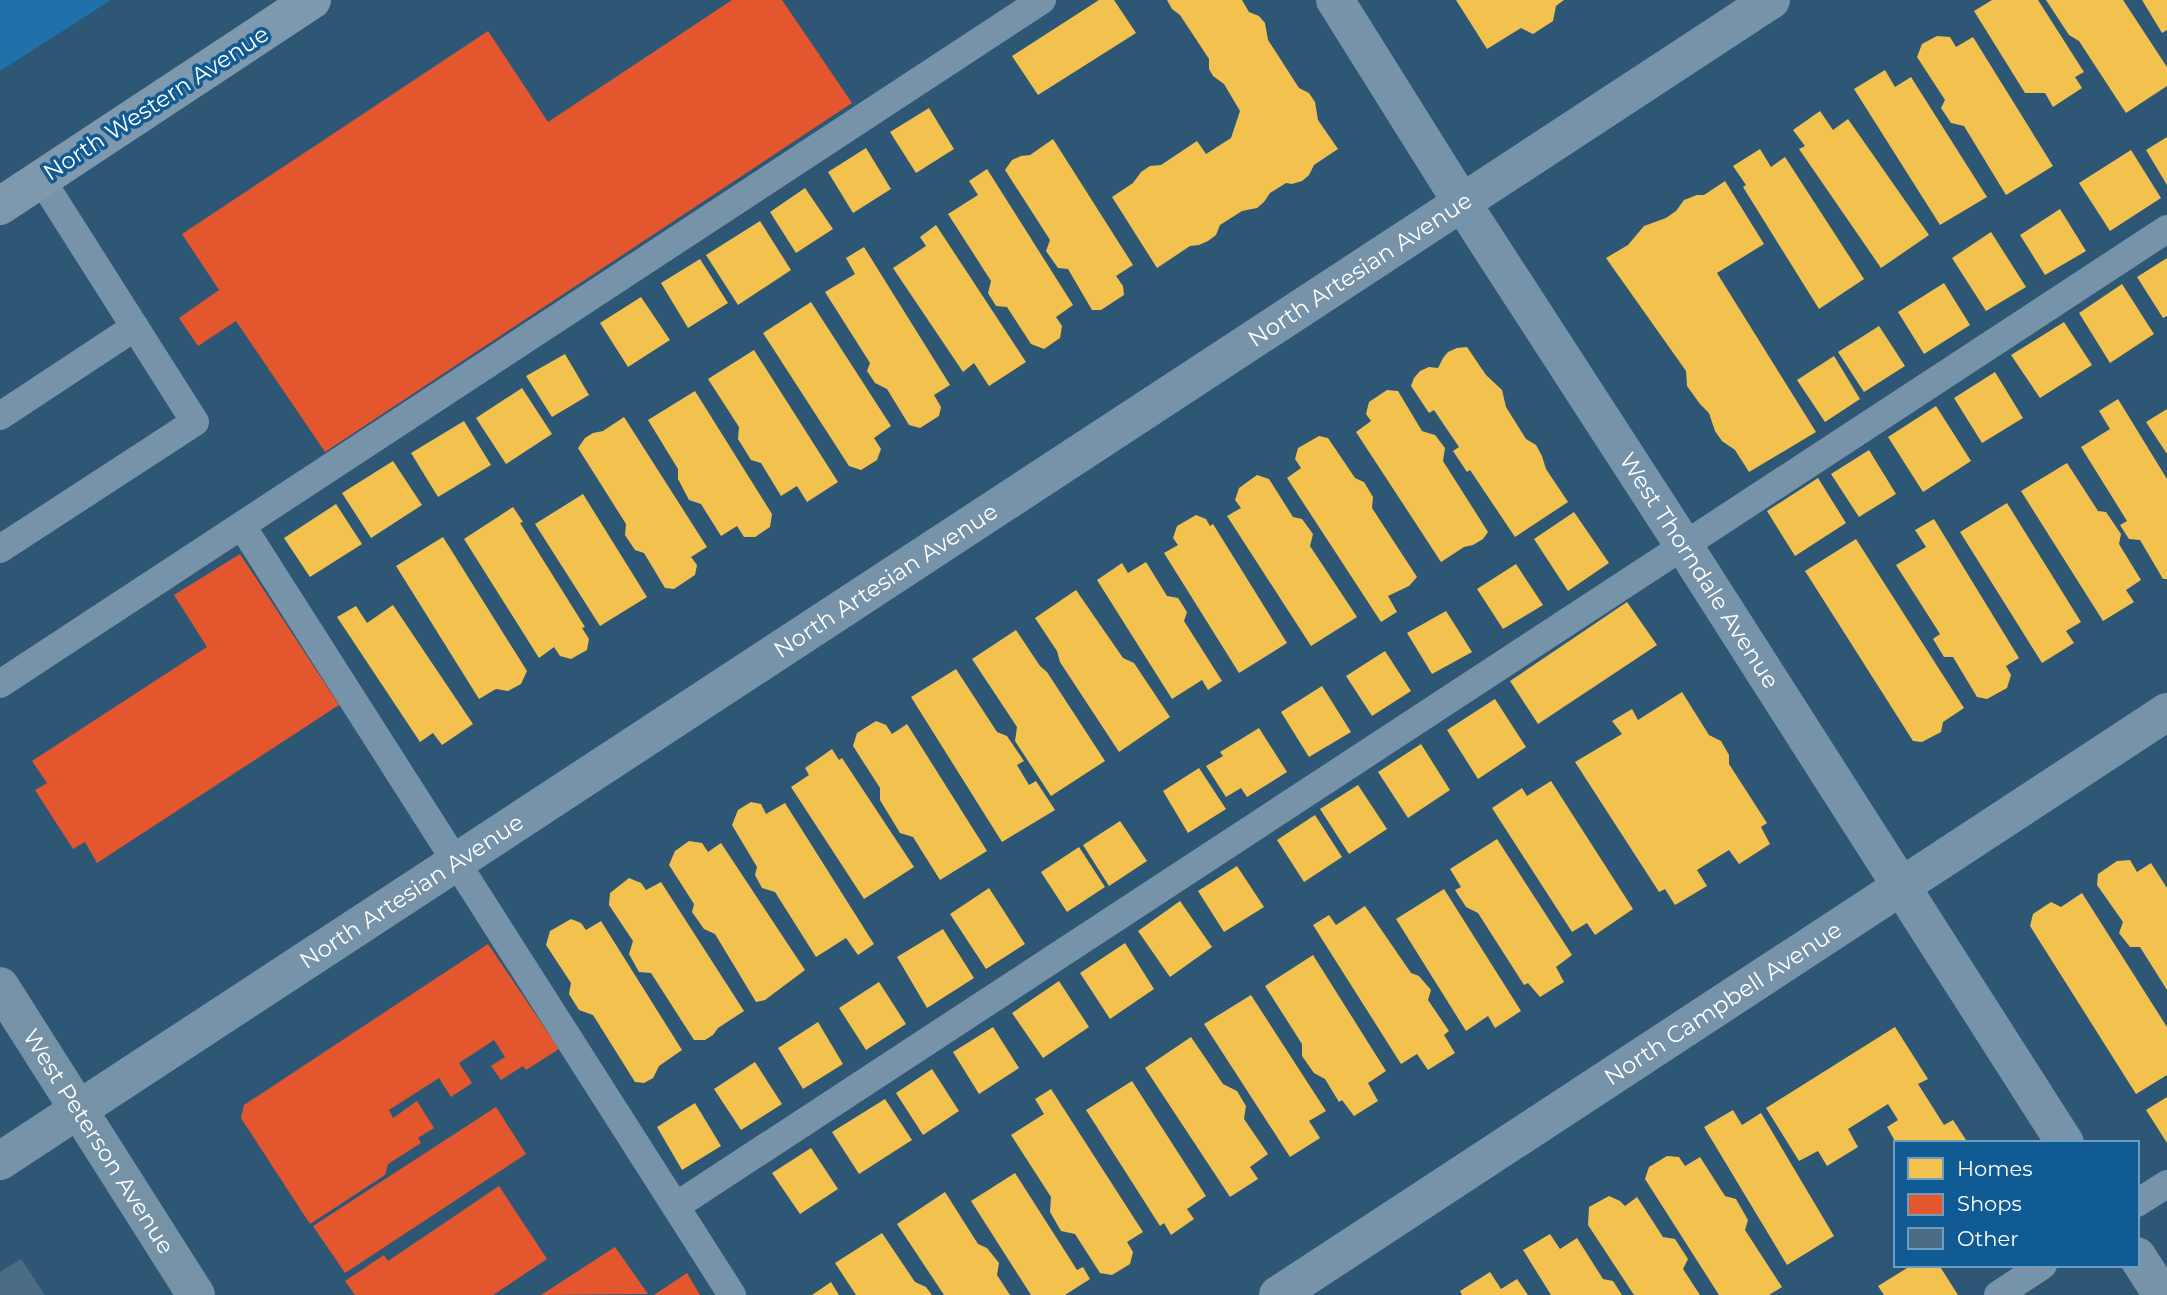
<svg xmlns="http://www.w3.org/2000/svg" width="2167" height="1295" font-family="Montserrat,sans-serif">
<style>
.green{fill:#2071a9}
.homes{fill:#f2c14e}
.shops{fill:#e4572e}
.building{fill:#4b6c85}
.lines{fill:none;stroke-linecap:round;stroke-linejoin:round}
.lane{stroke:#7693a9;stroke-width:28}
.street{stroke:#7693a9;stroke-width:38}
.secondary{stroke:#7e99ad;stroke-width:38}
.primary{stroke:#7592a7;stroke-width:38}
.labels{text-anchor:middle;stroke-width:7;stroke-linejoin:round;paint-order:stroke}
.street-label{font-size:23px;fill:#fff;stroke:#105b94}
</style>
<rect width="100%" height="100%" fill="#2e5776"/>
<path class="green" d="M0 0H111L0 71Z"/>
<path class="homes" d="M1099 0H1114L1136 33 1038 95 1012 56Z
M1167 0H1242L1249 12 1259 16 1265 23 1268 40 1299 88 1309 93 1315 102 1318 120 1338 149 1314 165 1309 175 1302 181 1292 184 1286 183 1270 193 1264 202 1257 208 1242 211 1220 225 1216 235 1208 241 1199 245 1190 246 1157 268 1112 197 1133 183 1141 172 1150 166 1161 165 1197 141 1206 154 1231 138 1240 111 1224 84 1213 76 1209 69V59L1180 15 1172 9Z
M1456 0H1564L1556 6 1553 21 1533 34 1521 28 1487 49Z
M1992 0H2038L2084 72 2075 77 2082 88 2053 107 2045 93H2025L1974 11Z
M2046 0H2123L2167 67V86L2126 113 2079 41 2069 35Z
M2142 0H2167V30L2162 33Z
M1937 36 1950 37 1956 47 1973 37 2053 166 2006 195 1964 126 1951 123 1941 108 1945 100 1917 57 1922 44Z
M1885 70 1895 87 1911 77 1987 197 1940 225 1854 89Z
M929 108 954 149 916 173 890 132Z
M1820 111 1833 130 1848 119 1929 235 1881 268 1799 149 1805 146 1793 130Z
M2167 137V185L2146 150Z
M1053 139 1133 265 1116 276 1123 286 1124 295 1101 310H1092L1068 269 1058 268 1046 251 1050 240 1005 170 1012 160 1021 156 1030 155Z
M866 148 891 189 853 213 828 172Z
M1760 149 1771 167 1785 157 1864 279 1819 309 1743 187 1746 185 1733 166Z
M2131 150 2161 198 2110 231 2079 183Z
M987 169 1073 305 1056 317 1062 326 1060 338 1044 349 1031 344 1007 307 996 306 988 293 991 281 948 214 978 195 969 181Z
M1725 181 1764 244 1717 273 1816 432 1749 472 1735 450 1722 441 1715 431 1709 413 1700 404 1687 386 1686 371 1606 258 1628 245 1644 226 1666 218 1676 211 1684 200 1697 195H1704Z
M805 188 833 229 796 253 770 212Z
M2060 209 2086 251 2045 275 2020 235Z
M760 221 791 270 738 305 706 255Z
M936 225 1026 362 989 386 974 363 963 372 893 268 926 246 920 237Z
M1991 232 2026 287 1986 311 1952 258Z
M864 247 950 385 934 395 941 407 939 416 920 428 909 425 887 389 875 383 867 371 870 363 825 292 855 274 846 258Z
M2167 258V316L2163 318 2137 277Z
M700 259 728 303 688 328 661 283Z
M1944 283 1970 325 1924 354 1898 312Z
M2122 284 2154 334 2110 363 2079 313Z
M641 297 670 340 628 367 600 323Z
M811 302 891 426 874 438 881 449 877 460 861 470 849 466 763 333Z
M2064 322 2092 365 2040 398 2011 355Z
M1879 326 1905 366 1864 392 1838 352Z
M1467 347 1486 375 1502 390 1506 407 1526 439 1536 445 1542 456 1546 469 1568 502 1515 537 1470 470 1467 472 1453 451 1459 447 1434 410 1429 413 1411 386 1414 378 1420 371 1429 367 1438 368 1443 358 1448 352 1457 348Z
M754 350 838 482 807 502 797 486 781 496 761 463 751 460 738 439 739 427 708 379Z
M565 354 589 395 552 417 526 376Z
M1834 356 1860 399 1825 422 1797 380Z
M1995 372 2023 418 1982 443 1954 398Z
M522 388 552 434 506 464 476 418Z
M1387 390 1398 391 1422 431 1435 435 1445 448 1443 461 1488 532 1483 539 1473 545 1464 547 1441 562 1356 432 1371 421 1366 414 1369 402Z
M695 391 772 514 770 527 755 537H744L737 526 721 536 701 504 689 500 678 479V469L648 420Z
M2118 399 2167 479V579H2163L2140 540 2129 539 2120 525 2127 521 2081 447 2110 429 2099 411Z
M1936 406 1971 461 1923 492 1888 437Z
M2167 409V454L2146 422Z
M624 417 707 547 691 557 697 565 695 575 674 589 665 588 644 553 635 550 625 535 626 524 578 448 585 438 593 433 603 431Z
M464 421 491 465 438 497 411 453Z
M1319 436 1328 438 1355 478 1364 482 1373 497 1372 508 1417 577 1409 586 1388 596 1397 612 1381 622 1287 478 1301 468 1295 459 1298 448Z
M1869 450 1896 494 1859 517 1831 474Z
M393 461 422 505 371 538 342 493Z
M2067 463 2098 511 2106 512 2121 534 2119 544 2141 580 2126 590 2134 602 2103 621 2021 491Z
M1257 475 1269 479 1293 517 1302 519 1313 534 1310 546 1357 617 1311 646 1227 516 1241 508 1235 500 1239 488Z
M1818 478 1846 523 1795 556 1767 511Z
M583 494 647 597 600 626 535 524Z
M2007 503 2081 622 2066 631 2074 643 2042 663 1960 532Z
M336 504 362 544 310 577 284 538Z
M513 507 523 522 520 523 585 627 582 628 589 639 587 650 571 659 560 656 554 647 539 658 464 539Z
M1574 512 1609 563 1568 591 1534 539Z
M1196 515 1206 519 1210 526 1213 524 1287 643 1239 673 1164 553 1178 545 1173 538 1177 526Z
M1934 519 2019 658 2006 666 2011 675 2007 688 1987 699 1977 697 1953 657H1944L1933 639 1940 634 1896 565 1926 547 1915 530Z
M443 537 527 671 521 684 508 691 496 689 479 699 396 566Z
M1856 539 1964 708 1943 722 1941 732 1922 742 1913 741 1805 571Z
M1146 562 1167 596 1178 598 1187 612 1184 621 1222 681 1208 690 1202 680 1172 699 1097 580 1122 563 1128 573Z
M1516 564 1543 605 1503 629 1477 589Z
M1076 590 1123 658 1134 663 1170 717 1119 752 1060 662 1057 651 1035 618Z
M1627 602 1657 645 1538 724 1510 681Z
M393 605 473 724 442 745 433 733 420 742 337 617 356 606 367 623Z
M1446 611 1472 652 1432 674 1407 633Z
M1016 630 1040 666 1047 672 1105 761 1051 796 1015 741 1017 727 972 659Z
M1385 651 1411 691 1372 716 1346 676Z
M956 669 997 732 1007 736 1024 761 1017 765 1029 785 1036 781 1055 810 1002 842 911 697Z
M1322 686 1351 732 1309 757 1281 712Z
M1682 692 1709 735 1721 741 1729 755V764L1767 823 1761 827 1770 844 1739 864 1729 850 1697 870 1707 886 1675 905 1665 889 1659 892 1575 762 1622 734 1612 721 1632 709 1638 720Z
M1495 699 1526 747 1478 779 1447 730Z
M876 721 886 725 892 734 907 724 987 851 940 880 913 837 900 833 880 800V788L853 746 857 733Z
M1259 728 1287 772 1247 797 1241 788 1226 797 1206 766 1223 756 1220 752Z
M1421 744 1450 790 1408 818 1378 772Z
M832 749 839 760 842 758 914 867 864 899 791 787 809 775 805 768Z
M1199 768 1226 809 1188 833 1163 791Z
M1551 781 1633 909 1595 935 1587 923 1572 932 1492 808 1522 788 1527 796Z
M1358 785 1387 829 1349 854 1320 809Z
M751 802 761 804 766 814 785 803 874 944 858 955 846 938 816 957 775 892 762 888 755 875 757 867 732 825 738 810Z
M1315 815 1342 857 1304 882 1277 840Z
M1120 821 1147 861 1109 886 1083 845Z
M1497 839 1572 955 1556 967 1564 982 1540 997 1528 983 1524 985 1478 913 1466 907 1455 890 1461 887 1450 869Z
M689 841 702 843 708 852 721 843 805 970 765 1000 756 1002 715 934 704 929 692 912 694 904 669 865 675 851Z
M1079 847 1105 887 1067 912 1041 872Z
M2130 860 2137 872 2151 863 2167 888V990L2140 947H2130L2119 933 2123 922 2097 885 2098 874 2117 861Z
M1237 866 1264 907 1224 932 1198 891Z
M629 878 641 883 646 890 661 882 744 1011 718 1028 713 1035 705 1040H694L651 973 639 972 629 954 633 941 609 905 610 893Z
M989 888 1025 944 986 969 950 914Z
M1444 889 1521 1011 1495 1028 1488 1016 1466 1031 1396 919Z
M2082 893 2167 1027V1075L2136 1094 2030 926 2033 914 2051 902 2061 907Z
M1180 901 1212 947 1170 977 1138 931Z
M1365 906 1411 973 1419 976 1431 990 1428 1000 1449 1031 1444 1035 1455 1053 1428 1070 1417 1054 1401 1064 1313 925 1329 915 1336 925Z
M571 919 581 923 586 930 601 921 682 1050 659 1066 653 1078 644 1083 635 1082 593 1015 579 1010 569 994 571 983 546 945 550 931Z
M943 929 974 978 927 1008 897 957Z
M1125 943 1154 989 1110 1019 1080 973Z
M1313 955 1386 1071 1368 1083 1378 1101 1354 1116 1342 1100 1339 1102 1325 1079 1314 1073 1302 1056V1044L1265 986Z
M1059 981 1089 1027 1043 1058 1012 1013Z
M879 982 906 1024 866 1050 839 1008Z
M1251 995 1326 1111 1309 1121 1320 1138 1290 1157 1204 1024Z
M818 1022 843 1064 803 1089 778 1048Z
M993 1027 1019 1068 979 1094 953 1052Z
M1895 1027 1928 1079 1918 1084 1944 1125 1953 1120 1968 1143H1896L1887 1127 1898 1120 1888 1104 1848 1129 1858 1147 1827 1166 1818 1151 1799 1161 1766 1108Z
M1191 1037 1223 1084 1237 1091 1246 1106 1244 1119 1268 1154 1250 1167 1258 1179 1230 1197 1145 1068Z
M755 1062 782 1104 741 1130 714 1089Z
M932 1069 959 1111 923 1135 896 1093Z
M1132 1081 1206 1196 1187 1209 1194 1219 1171 1235 1164 1223 1160 1226 1086 1110Z
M1051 1089 1143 1232 1127 1242 1133 1252 1130 1264 1112 1275 1100 1273 1075 1234 1061 1231 1050 1212 1051 1197 1011 1135 1044 1114 1035 1099Z
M2167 1097V1143L2146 1110Z
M885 1099 912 1140 859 1174 832 1132Z
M695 1103 721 1146 682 1170 657 1127Z
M1733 1110 1742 1125 1761 1113 1834 1236 1787 1265 1704 1127Z
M811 1148 838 1189 800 1214 772 1173Z
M1667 1156 1679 1157 1685 1166 1700 1157 1725 1196 1736 1199 1748 1220 1745 1230 1782 1287 1769 1295H1719L1645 1179 1649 1167Z
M1015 1173 1077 1270 1083 1267 1090 1279 1065 1295H1031L971 1201Z
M945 1192 978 1244 987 1248 999 1263 997 1275 1010 1295H944L897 1224Z
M1609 1196 1620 1201 1625 1206 1637 1197 1663 1237 1675 1239 1688 1259 1683 1269 1700 1295H1634L1588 1225 1589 1207Z
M882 1233 915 1282 926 1287 932 1295H856L835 1263Z
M1550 1234 1560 1249 1577 1238 1603 1279 1613 1281 1622 1295H1551L1523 1250Z
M1912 1265H1939L1958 1295H1884L1878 1286Z
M1490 1272 1501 1289 1517 1279 1528 1295H1462L1460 1291Z
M831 1282 839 1295H812Z"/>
<path class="shops" d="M732 0H782L852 103 325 452 236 321 198 346 179 318 219 290 182 234 488 31 548 122Z
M240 554 339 705 97 863 85 842 73 849 35 790 47 783 32 761 207 647 174 595Z
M488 944 559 1049 526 1070 523 1066 501 1080 491 1066 505 1057 494 1040 459 1063 472 1083 451 1097 439 1078 389 1110 393 1118 417 1101 434 1128 418 1138 421 1143 388 1164 385 1175 310 1224 241 1118 244 1105Z
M496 1107 526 1154 345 1273 313 1226Z
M499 1186 547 1259 493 1295H355L345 1281 384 1255 388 1261Z
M615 1247 648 1294 541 1295Z
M687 1273 700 1295H654Z"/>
<path class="building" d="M21 1259 45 1295H0V1272Z"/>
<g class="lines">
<path class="lane" d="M0 416 135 327
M242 526 732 1295
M0 549 195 422 41 179
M0 684 1042 0
M2137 1203 2167 1184
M676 1206 2167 229
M1998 1295 2043 1265"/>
<g class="street">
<path id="s1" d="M1335 0 1462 203 1684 546 2065 1143"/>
<path id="s2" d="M0 1161 1771 0"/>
<path d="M2137 1256 2162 1295"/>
<path id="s3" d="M1278 1295 2167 712"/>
</g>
<path class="secondary" d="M0 206 312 0"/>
<path class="primary" id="s4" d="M0 986 196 1295"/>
</g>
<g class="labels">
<g class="street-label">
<text transform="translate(156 103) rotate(-33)" y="8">North Western Avenue</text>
<text dy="8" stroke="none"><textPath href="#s2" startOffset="1626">North Artesian Avenue</textPath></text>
<text dy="8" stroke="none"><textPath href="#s1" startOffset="677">West Thorndale Avenue</textPath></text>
<text dy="8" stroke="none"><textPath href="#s2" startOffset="1059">North Artesian Avenue</textPath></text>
<text dy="8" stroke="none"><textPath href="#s2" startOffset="492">North Artesian Avenue</textPath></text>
<text dy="8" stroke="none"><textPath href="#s3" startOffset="532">North Campbell Avenue</textPath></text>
<text dy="8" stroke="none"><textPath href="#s4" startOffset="184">West Peterson Avenue</textPath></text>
</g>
</g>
<rect x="1894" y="1141" width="245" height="126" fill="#105b94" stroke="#709dbf" stroke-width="2"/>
<rect x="1908" y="1158" width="35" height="21" fill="#f2c14e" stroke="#709dbf" stroke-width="2"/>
<text x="1957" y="1176" font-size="21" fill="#ffffff">Homes</text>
<rect x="1908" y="1194" width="35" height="21" fill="#e4572e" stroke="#709dbf" stroke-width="2"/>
<text x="1957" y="1211" font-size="21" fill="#ffffff">Shops</text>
<rect x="1908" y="1228" width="35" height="21" fill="#4b6c85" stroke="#709dbf" stroke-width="2"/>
<text x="1957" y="1246" font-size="21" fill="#ffffff">Other</text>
</svg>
